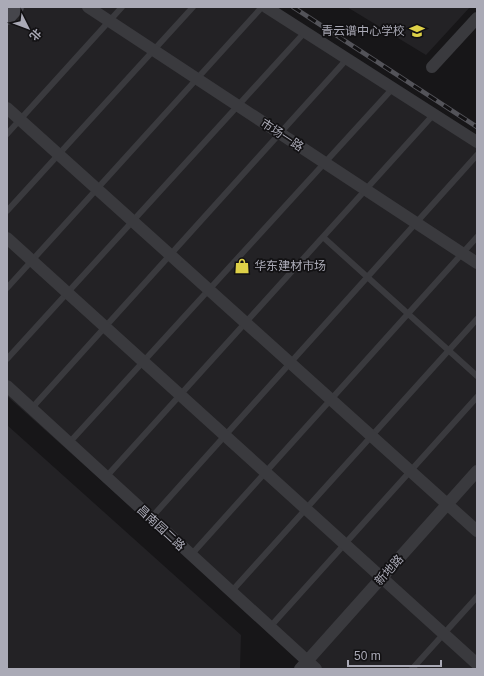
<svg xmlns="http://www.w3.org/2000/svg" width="484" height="676" font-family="Arial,'Noto Sans SC',sans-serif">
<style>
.built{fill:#232225}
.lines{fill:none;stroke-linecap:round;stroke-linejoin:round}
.lane{stroke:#3a3a3e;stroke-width:6}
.street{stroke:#3a3a3e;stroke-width:12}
.secondary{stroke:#46464c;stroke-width:18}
.rail-casing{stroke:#535359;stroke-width:4.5}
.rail{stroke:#121113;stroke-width:3;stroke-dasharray:9;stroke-linecap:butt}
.labels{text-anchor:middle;stroke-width:3.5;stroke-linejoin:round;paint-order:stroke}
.poi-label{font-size:12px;fill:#aaaab6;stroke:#121113;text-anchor:end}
.street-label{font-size:12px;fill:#aaaab6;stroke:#121113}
</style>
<rect width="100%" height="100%" fill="#171618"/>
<path class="built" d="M7 7H275L477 136V669H312L7 396Z
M347 7H470L426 55Z
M7 425 241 635 240 669H7Z"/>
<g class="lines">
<path class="lane" d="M7 134 122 7
M7 211 193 7
M323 237 477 376
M7 288 262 7
M7 359 305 32
M31 409 347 59
M69 443 393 88
M106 477 434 114
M151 518 477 155
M191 555 477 237
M231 592 477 319
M270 627 477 397
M412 669 477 597"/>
<path class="street" d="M88 7 477 263
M266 7 477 142
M432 67 477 18
M7 108 477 531
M7 238 477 664
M7 386 316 669
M300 669 477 471"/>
<path class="secondary" d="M7 16 15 7"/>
<g class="rail-casing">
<path id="rail" d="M293 7 477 127"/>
</g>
<use href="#rail" class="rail"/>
</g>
<defs>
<g id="school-bare" transform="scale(1.2)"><path d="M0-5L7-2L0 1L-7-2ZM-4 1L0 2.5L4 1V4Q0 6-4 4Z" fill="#ded148" stroke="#121113" stroke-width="2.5" paint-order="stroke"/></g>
<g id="shop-bare" transform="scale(1.2)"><path d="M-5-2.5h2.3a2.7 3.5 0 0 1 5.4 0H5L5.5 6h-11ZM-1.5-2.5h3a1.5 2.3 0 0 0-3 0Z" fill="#ded148" stroke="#121113" stroke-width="2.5" paint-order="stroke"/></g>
</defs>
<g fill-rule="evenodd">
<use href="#school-bare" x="417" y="31"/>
<use href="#shop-bare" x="242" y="266"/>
</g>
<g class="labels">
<g class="poi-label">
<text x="405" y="35">青云谱中心学校</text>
<text x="254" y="270" text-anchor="start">华东建材市场</text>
</g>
<g class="street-label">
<text transform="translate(282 135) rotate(33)" y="4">市场一路</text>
<text transform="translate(161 528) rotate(43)" y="4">昌南园二路</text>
<text transform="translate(389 570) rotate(-48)" y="4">新地路</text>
</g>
</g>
<rect width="484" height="676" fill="none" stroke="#aaaab6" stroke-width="16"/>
<g transform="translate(28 28) rotate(132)" stroke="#121113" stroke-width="3" paint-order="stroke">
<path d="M0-3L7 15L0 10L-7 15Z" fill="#aaaab6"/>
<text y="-6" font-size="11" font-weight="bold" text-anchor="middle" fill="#aaaab6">北</text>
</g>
<path d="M348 660v6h93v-6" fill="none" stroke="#aaaab6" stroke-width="2"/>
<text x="354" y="660" font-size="12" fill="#aaaab6" stroke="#121113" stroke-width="3" paint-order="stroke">50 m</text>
</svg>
